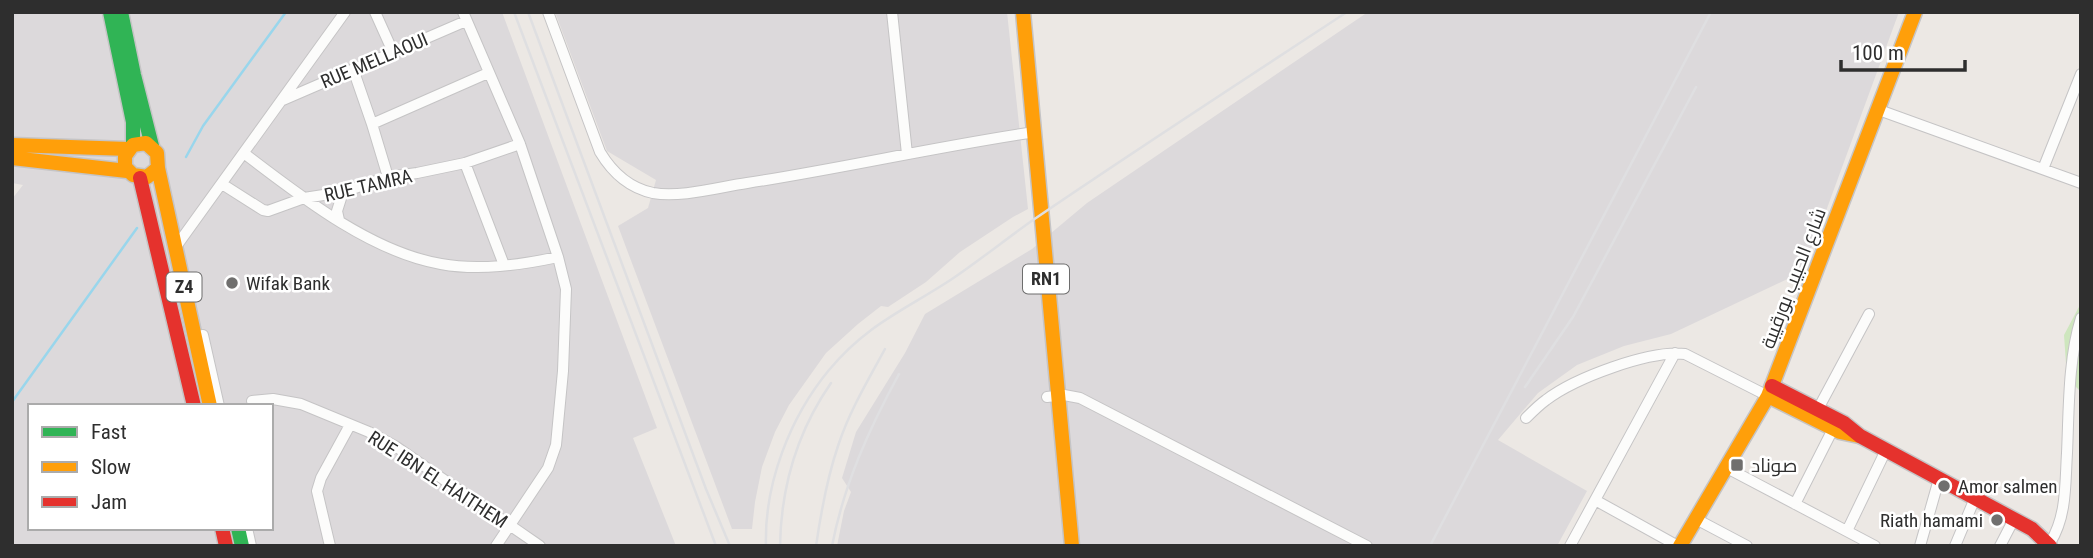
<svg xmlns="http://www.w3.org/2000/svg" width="2093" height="558" font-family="'Roboto Condensed',Cairo,sans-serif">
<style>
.industrial{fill:#dcd9db;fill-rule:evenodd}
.green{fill:#cee6be}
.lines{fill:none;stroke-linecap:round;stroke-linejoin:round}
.stream{stroke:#99d6ec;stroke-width:2.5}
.street-casing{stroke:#c5c4c5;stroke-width:12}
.fast-casing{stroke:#c5c4c5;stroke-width:17}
.slow-casing{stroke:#c5c4c5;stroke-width:17}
.jam-casing{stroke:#c5c4c5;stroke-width:17}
.street{stroke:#fcfcfb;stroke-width:10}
.fast{stroke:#30b455;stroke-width:14}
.slow{stroke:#ff9f0a;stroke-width:14}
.jam{stroke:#e5322d;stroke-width:14}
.rail{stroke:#dfdfe1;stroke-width:2.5}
.poi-dot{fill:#706f6e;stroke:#fff;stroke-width:2.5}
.labels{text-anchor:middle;stroke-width:5;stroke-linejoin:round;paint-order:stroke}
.shield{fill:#fff;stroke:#6d6d6d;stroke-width:2}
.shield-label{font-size:18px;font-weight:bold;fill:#2e2e2e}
.street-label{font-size:19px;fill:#2e2e2e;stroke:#fff}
.poi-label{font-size:19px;fill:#2e2e2e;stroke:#fff;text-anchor:start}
</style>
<rect width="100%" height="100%" fill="#ece8e4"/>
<path class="industrial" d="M12 12H502L657 428 633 438 676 546H12V199L23 185 12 183ZM30 406H271V528H30Z
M555 12H1007L1028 209 1013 217 960 252 926 282 888 307 881 306 858 324 826 353 789 405 775 432 762 467 755 502 752 529H732L618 226 648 208 656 180 607 151Z
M1368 12H1899L1815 241 1796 275 1671 334 1624 346 1577 365 1538 393 1498 440 1587 491 1557 546H837L844 511 851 492 842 478 856 432 905 353 925 314 1032 249 1087 203Z"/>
<path class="green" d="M2081 303V392L2067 378 2064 335Z"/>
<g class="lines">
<path class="stream" d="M186 157 203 126 286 12
M12 402 137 228"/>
<g class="street-casing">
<path id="street" d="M375 12 393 52
M463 12 520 144 558 257 566 289 563 371 556 445 548 468 496 546
M548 12 600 152C612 172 629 188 653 193 681 198 719 187 747 183 844 168 939 146 1035 132
M892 12 907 154
M353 69 372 124 388 177
M283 100 466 21
M1879 110 2081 183
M372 124 488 73
M245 154C300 196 371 252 441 264 479 271 520 265 558 257
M465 163 504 265
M2043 169 2081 74
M222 184 263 210 268 211 304 198 343 192 388 177 417 173 465 163 520 144
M339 220 337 211 343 192
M175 248 345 12
M203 335 219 406
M1047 397 1064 395 1080 398 1367 546
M252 401 273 399 301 404 369 432 395 446 540 546
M1818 409 1869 314
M1526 418C1532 412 1539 405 1546 400 1575 378 1649 350 1685 354L1768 396
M1727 468 1875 546
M1595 500 1678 546
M1795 504 1833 429
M1696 519 1747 546
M247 528 251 546
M1847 531 1886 450
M2050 543C2067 516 2065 484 2067 453 2069 409 2068 360 2081 318
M330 546 317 491 321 478 350 425
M1570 546 1675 353
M1920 546 1939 479
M1955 546 1975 498
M2000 546 2014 519"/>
</g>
<g class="fast-casing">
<path id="fast" d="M110 12 133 122V145
M121 12 134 75 152 146
M238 528 242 546"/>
</g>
<g class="slow-casing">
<path id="slow" d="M1023 12 1072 546
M12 145 128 149
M12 158 127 171
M158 168 147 177 133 175 125 167V156L133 145 146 143 157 153 158 168 210 406
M1768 396 1840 432 1859 436
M1680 546 1768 396 1915 12"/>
</g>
<g class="jam-casing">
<path id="jam" d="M140 178 194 406
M1772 386 1844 423 1860 436 2032 529 2050 546
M222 528 226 546"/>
</g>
<use href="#street" class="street"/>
<use href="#fast" class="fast"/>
<use href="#slow" class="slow"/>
<use href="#jam" class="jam"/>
<path class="rail" d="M514 12 716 546
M528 12 706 489 730 546
M1525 387 1573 317 1696 87
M766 546C764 484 790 417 829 370 867 324 905 310 952 279 980 260 1006 239 1033 220 1137 149 1242 81 1347 12
M780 546C781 487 797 432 831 383
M816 546C821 512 827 478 838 446 849 412 868 380 885 349
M832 546C844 484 869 429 899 374
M1430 546 1711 12"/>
</g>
<g class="poi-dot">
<circle cx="232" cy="283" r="7"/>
<rect x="1730" y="458" width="14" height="14" rx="3.5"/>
<circle cx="1944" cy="486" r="7"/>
<circle cx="1997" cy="520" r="7"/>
</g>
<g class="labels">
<g class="shield">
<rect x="1023" y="264.5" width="46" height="29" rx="5"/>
<rect x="166.5" y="272.5" width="35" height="29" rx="5"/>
</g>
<g class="shield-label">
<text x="1046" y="285">RN1</text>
<text x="184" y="293">Z4</text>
</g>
<g class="street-label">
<text transform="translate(374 60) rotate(-23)" y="7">RUE MELLAOUI</text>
<text transform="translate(368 185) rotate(-13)" y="7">RUE TAMRA</text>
<text transform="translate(1793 278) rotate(-69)" y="7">شارع الحبيب بورقيبة</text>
<text transform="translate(438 479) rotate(33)" y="7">RUE IBN EL HAITHEM</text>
</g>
<g class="poi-label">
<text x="246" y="290">Wifak Bank</text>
<text x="1751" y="472">صوناد</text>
<text x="1958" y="493">Amor salmen</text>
<text x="1983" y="527" text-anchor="end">Riath hamami</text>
</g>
</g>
<rect width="2093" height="558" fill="none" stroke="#2e2e2e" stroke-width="28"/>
<rect x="28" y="404" width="245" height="126" fill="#ffffff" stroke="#ababab" stroke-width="2"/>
<rect x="42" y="427" width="35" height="10" fill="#30b455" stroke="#ababab" stroke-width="2"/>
<text x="91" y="439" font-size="21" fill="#2e2e2e">Fast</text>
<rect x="42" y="462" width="35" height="10" fill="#ff9f0a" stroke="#ababab" stroke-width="2"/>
<text x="91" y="474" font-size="21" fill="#2e2e2e">Slow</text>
<rect x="42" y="497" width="35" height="10" fill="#e5322d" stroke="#ababab" stroke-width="2"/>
<text x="91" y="509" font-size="21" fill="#2e2e2e">Jam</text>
<path d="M1841 60v10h124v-10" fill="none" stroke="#2e2e2e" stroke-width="3.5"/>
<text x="1852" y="60" font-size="21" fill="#2e2e2e" stroke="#ffffff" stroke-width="5" paint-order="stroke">100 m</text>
</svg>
